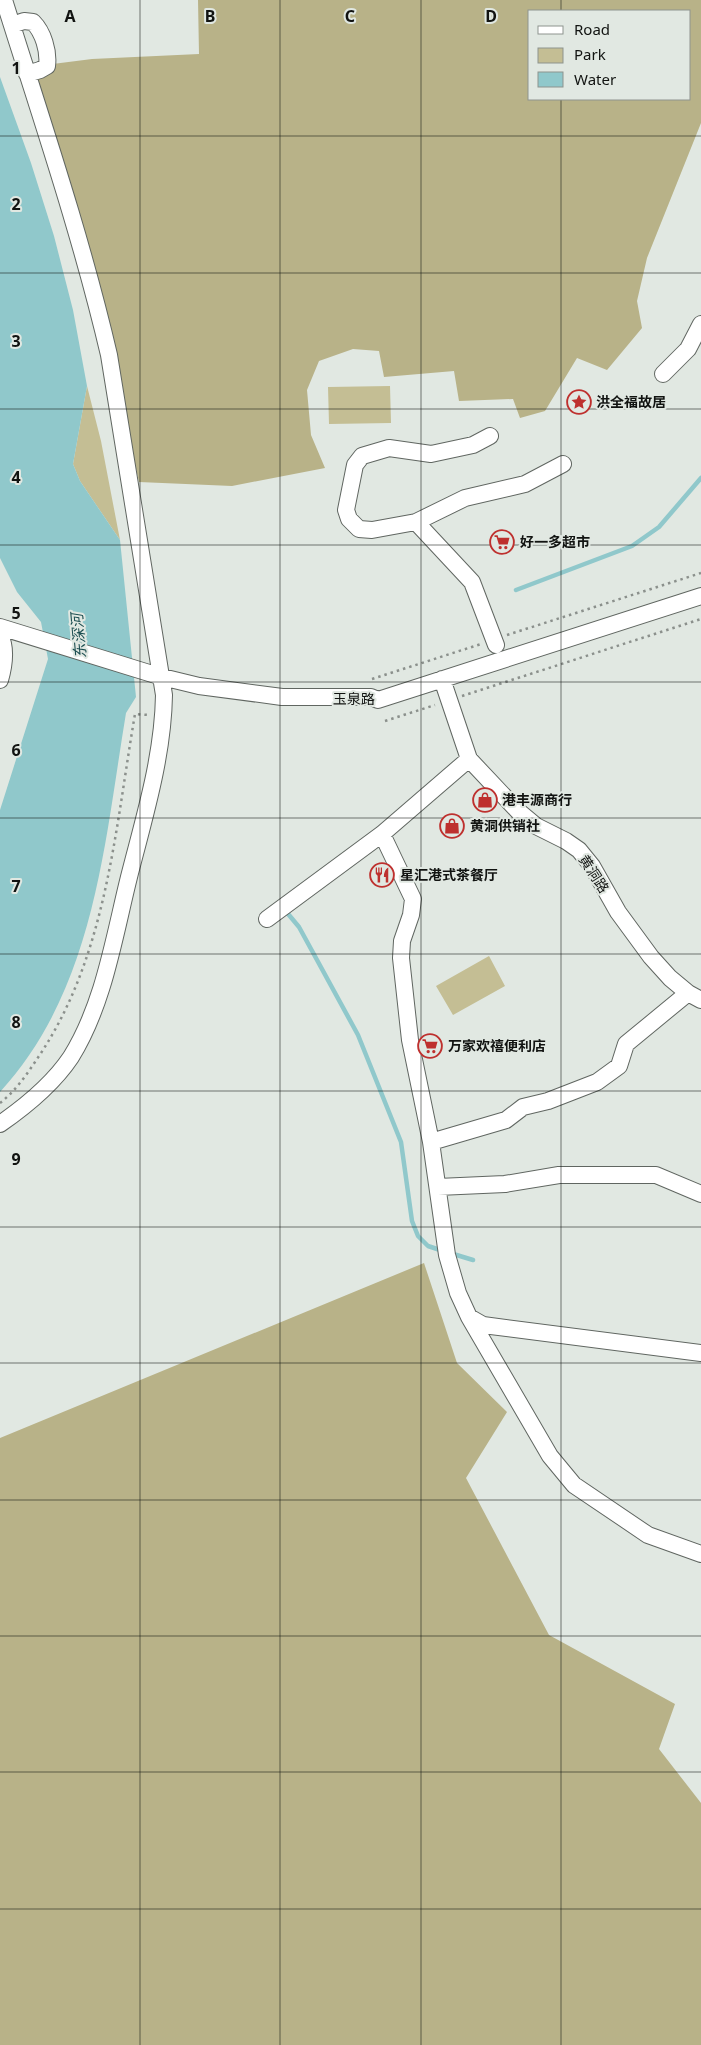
<svg xmlns="http://www.w3.org/2000/svg" width="701" height="2045" font-family="'Noto Sans','Noto Sans SC',sans-serif">
<style>
.green{fill:#c4be94}
.forest{fill:#b8b288;fill-rule:evenodd}
.water{fill:#90c8cb}
.lines{fill:none;stroke-linecap:round;stroke-linejoin:round}
.stream{stroke:#90c8cb;stroke-width:4.5}
.minor-casing{stroke:#606661;stroke-width:18}
.path{stroke:#8b908c;stroke-width:2.5;stroke-dasharray:2.5 4;stroke-linecap:butt}
.minor{stroke:#fff;stroke-width:16}
.grid{fill:none;stroke:#111311;stroke-width:1;stroke-opacity:0.55}
.labels{text-anchor:middle;stroke-width:4;stroke-linejoin:round;paint-order:stroke}
.poi-label{font-size:14px;font-weight:bold;fill:#111311;stroke:#e1e8e2;text-anchor:start}
.street-label{font-size:14px;fill:#111311;stroke:#e1e8e2}
.water-label{font-size:15px;font-style:italic;fill:#1a4c4f;stroke:#e1e8e2}
.grid-label{font-size:16px;text-anchor:middle;font-weight:bold;fill:#111311;stroke:#e1e8e2;stroke-width:4;stroke-linejoin:round;paint-order:stroke}
</style>
<rect width="100%" height="100%" fill="#e1e8e2"/>
<path class="green" d="M87 386 101 441 120 540 80 481 73 464Z
M390 386 391 423 329 424 328 387Z
M489 956 505 986 453 1015 436 986Z"/>
<path class="forest" d="M198 0H701V123L647 258 637 301 642 328 607 370 577 358 545 411 520 418 513 399 459 401 454 371 384 377 379 351 353 349 319 361 307 390 311 435 325 468 232 486 139 482 89 262 29 67 92 59 199 54ZM530 11H690V99H530Z
M424 1263 457 1363 507 1412 466 1478 549 1635 675 1704 659 1749 701 1803V2045H0V1438Z"/>
<path class="water" d="M0 77 31 163 54 236 73 310 87 386 73 464 80 481 120 540 136 697 126 713C104 845 95 988 0 1092V810L48 659 41 622 17 592 0 558Z"/>
<g class="lines">
<path class="stream" d="M516 590 632 546 659 527 701 478
M284 909 299 927 358 1035 401 1142 412 1221 418 1236 428 1246 443 1251
M450 1253 473 1260"/>
<g class="minor-casing">
<path id="minor" d="M12 25 24 21 33 22C43 32 49 51 47 66L40 70 27 74
M663 374 688 349 701 324
M490 436 473 445 431 454 389 448 362 456 355 465 346 510 349 519 359 529 372 530 416 522 472 582 496 645
M416 522 465 498 525 484 563 464
M0 627 162 677 199 686 282 697H371L378 700 701 596
M0 635C7 649 4 666 0 680
M442 679 469 759 518 811 536 826 566 841 579 850 592 866 618 912 651 957 670 978 688 993 701 1000
M382 834 413 899 411 915 402 941 401 958 410 1040 431 1142 447 1255 458 1293 469 1317 550 1456 574 1485 648 1535 701 1554
M267 919 382 834 469 759
M0 1124C26 1106 53 1084 71 1057 104 1004 114 937 129 877 144 818 163 757 164 695L109 355C81 235 41 118 4 0
M431 1142 506 1120 523 1107 548 1101 597 1082 619 1066 626 1044 688 993
M438 1187 505 1184 559 1175H656L701 1194
M469 1317 483 1325 701 1353"/>
</g>
<path class="path" d="M507 635 701 573
M372 679 481 644
M462 696 701 619
M385 721 435 705
M0 1103C17 1090 29 1071 41 1053 107 952 115 830 135 714L149 715"/>
<use href="#minor" class="minor"/>
</g>
<path class="grid" d="M140 0V2045M280 0V2045M421 0V2045M561 0V11M561 99V2045M0 136H701M0 273H701M0 409H701M0 545H701M0 682H701M0 818H701M0 954H701M0 1091H701M0 1227H701M0 1363H701M0 1500H701M0 1636H701M0 1772H701M0 1909H701"/>
<defs>
<g id="sight-ring" transform="scale(1.25)"><circle r="9.5" fill="#e1e8e2" stroke="#be302e" stroke-width="1.5"/><path d="M0-6L1.8-2.2L6-1.7L2.9 1.2L3.7 5.4L0 3.3L-3.7 5.4L-2.9 1.2L-6-1.7L-1.8-2.2Z" fill="#be302e"/></g>
<g id="supermarket-ring" transform="scale(1.25)"><circle r="9.5" fill="#e1e8e2" stroke="#be302e" stroke-width="1.5"/><path d="M-6-5.5h2.5l.6 2H6L4.5 2H-2.5L-4.4-4H-6ZM-1.5 3.2a1.3 1.3 0 1 0 .1 0ZM3 3.2a1.3 1.3 0 1 0 .1 0Z" fill="#be302e"/></g>
<g id="shop-ring" transform="scale(1.25)"><circle r="9.5" fill="#e1e8e2" stroke="#be302e" stroke-width="1.5"/><path d="M-5-2.5h2.3a2.7 3.5 0 0 1 5.4 0H5L5.5 6h-11ZM-1.5-2.5h3a1.5 2.3 0 0 0-3 0Z" fill="#be302e"/></g>
<g id="restaurant-ring" transform="scale(1.25)"><circle r="9.5" fill="#e1e8e2" stroke="#be302e" stroke-width="1.5"/><path d="M-5-6h1v4h1v-4h1v4h1v-4h1v5L-1.5 .5V6h-2V.5L-5-1ZM5-6V6H3V1.5H1.5Q1.5-4 5-6Z" fill="#be302e"/></g>
</defs>
<g fill-rule="evenodd">
<use href="#sight-ring" x="579" y="402"/>
<use href="#supermarket-ring" x="502" y="542"/>
<use href="#shop-ring" x="485" y="800"/>
<use href="#shop-ring" x="452" y="826"/>
<use href="#restaurant-ring" x="382" y="875"/>
<use href="#supermarket-ring" x="430" y="1046"/>
</g>
<g class="labels">
<g class="poi-label">
<text x="596" y="407">洪全福故居</text>
<text x="520" y="547">好一多超市</text>
<text x="502" y="805">港丰源商行</text>
<text x="470" y="831">黄洞供销社</text>
<text x="400" y="880">星汇港式茶餐厅</text>
<text x="448" y="1051">万家欢禧便利店</text>
</g>
<g class="street-label">
<text x="354" y="704">玉泉路</text>
<text transform="translate(594 874) rotate(57)" y="5">黄洞路</text>
</g>
<g class="water-label">
<text transform="translate(79 636) rotate(-95)" y="5">东深河</text>
</g>
</g>
<g class="grid-label">
<text x="70" y="22">A</text>
<text x="210" y="22">B</text>
<text x="350" y="22">C</text>
<text x="491" y="22">D</text>
<text x="16" y="74">1</text>
<text x="16" y="210">2</text>
<text x="16" y="347">3</text>
<text x="16" y="483">4</text>
<text x="16" y="619">5</text>
<text x="16" y="756">6</text>
<text x="16" y="892">7</text>
<text x="16" y="1028">8</text>
<text x="16" y="1165">9</text>
</g>
<rect x="528" y="10" width="162" height="90" fill="#e1e8e2" stroke="#8e938e"/>
<rect x="538" y="26" width="25" height="8" fill="#ffffff" stroke="#8e938e"/>
<text x="574" y="35" font-size="15" fill="#111311">Road</text>
<rect x="538" y="48" width="25" height="15" fill="#c4be94" stroke="#8e938e"/>
<text x="574" y="60" font-size="15" fill="#111311">Park</text>
<rect x="538" y="72" width="25" height="15" fill="#90c8cb" stroke="#8e938e"/>
<text x="574" y="85" font-size="15" fill="#111311">Water</text>
</svg>
